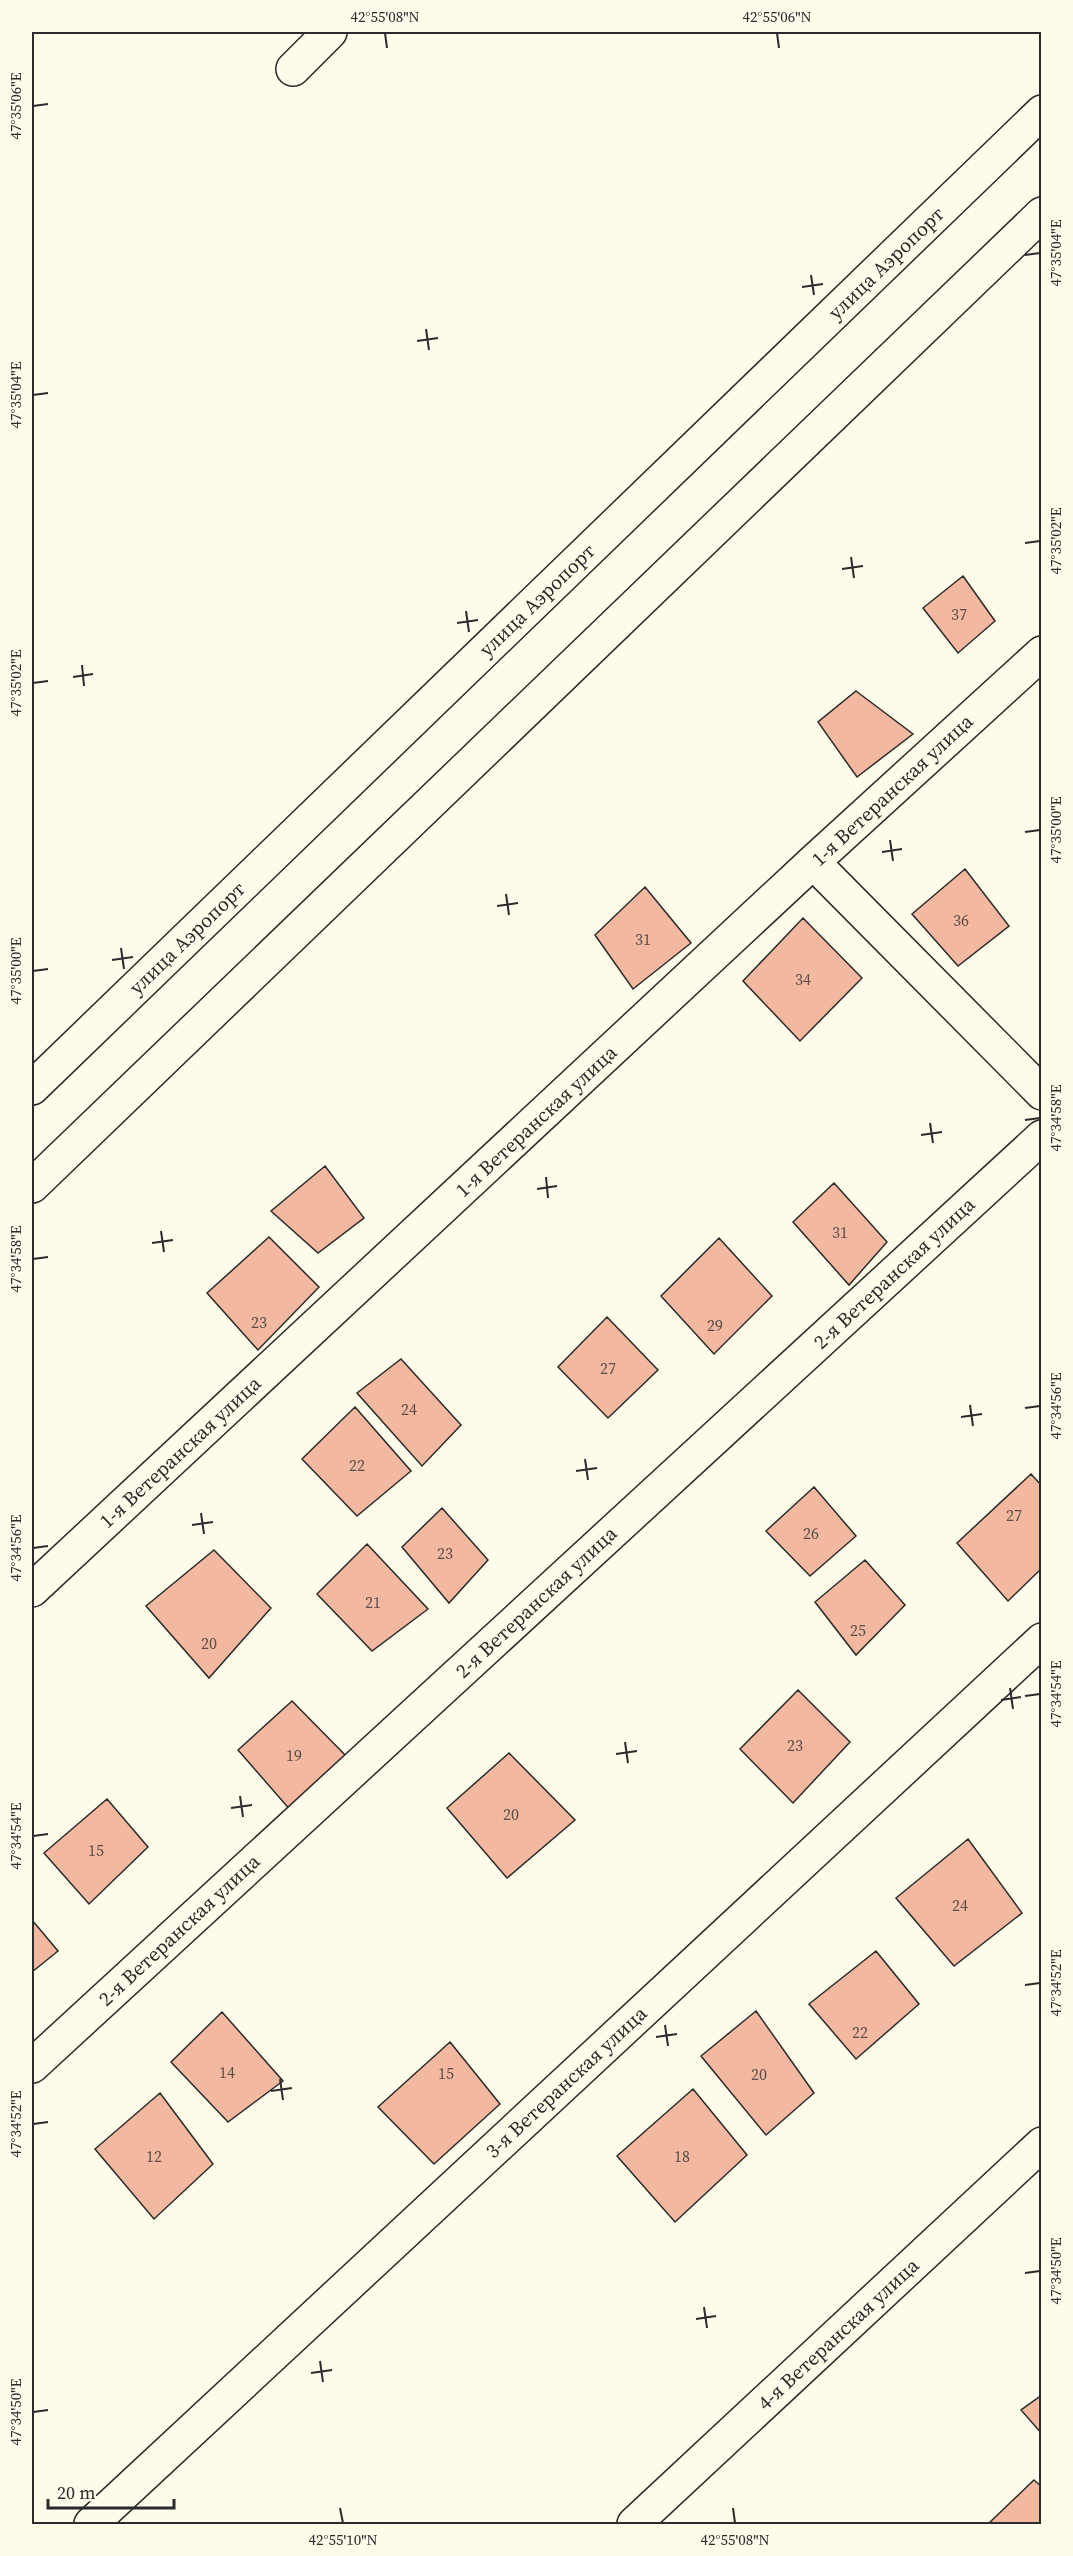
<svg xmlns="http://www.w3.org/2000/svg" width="1073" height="2556" font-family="'Source Serif 4',serif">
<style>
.building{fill:#f2b8a0;stroke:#2b2b2b;stroke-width:1.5}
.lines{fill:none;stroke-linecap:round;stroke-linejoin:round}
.minor-casing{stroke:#2b2b2b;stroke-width:36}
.major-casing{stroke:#2b2b2b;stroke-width:36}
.minor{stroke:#fdfbea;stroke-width:33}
.major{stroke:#fdfbea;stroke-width:33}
.ticks{fill:none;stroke:#2b2b2b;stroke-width:2}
.labels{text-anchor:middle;stroke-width:4.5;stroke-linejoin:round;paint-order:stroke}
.number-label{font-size:16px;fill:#5d4e48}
.street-label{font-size:20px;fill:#2b2b2b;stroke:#fdfbea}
.neatline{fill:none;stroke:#2b2b2b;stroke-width:2}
.ticks-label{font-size:15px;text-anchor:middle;fill:#2b2b2b}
</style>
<rect width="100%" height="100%" fill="#fdfbea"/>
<path class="building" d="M963 576 995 621 958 653 923 608Z
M856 691 913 734 857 777 818 722Z
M965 869 1009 926 958 966 912 914Z
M645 887 691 943 633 989 595 935Z
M803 918 862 978 800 1041 743 981Z
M325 1166 364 1218 318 1253 271 1211Z
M834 1183 887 1242 849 1285 793 1222Z
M269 1237 319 1287 258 1350 207 1293Z
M719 1238 772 1296 714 1354 661 1296Z
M607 1317 658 1370 608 1418 558 1367Z
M401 1359 461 1425 422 1466 357 1393Z
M355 1407 411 1471 357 1516 302 1459Z
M1031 1474 1042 1486V1568L1008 1601 957 1543Z
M814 1487 856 1536 810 1576 766 1531Z
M442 1508 488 1560 449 1603 402 1547Z
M367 1544 428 1609 372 1651 317 1594Z
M214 1550 271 1608 209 1678 146 1606Z
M865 1560 905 1605 856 1655 815 1602Z
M798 1690 850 1742 793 1803 740 1749Z
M292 1701 351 1761 292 1812 238 1750Z
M509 1753 575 1820 507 1878 447 1808Z
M107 1799 148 1847 89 1904 44 1853Z
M968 1839 1022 1913 954 1966 896 1898Z
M32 1920 58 1951 32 1972Z
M876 1951 919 2004 856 2059 809 2004Z
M756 2011 814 2093 766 2135 701 2056Z
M222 2012 283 2081 228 2122 171 2062Z
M450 2042 500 2104 434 2164 378 2107Z
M693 2089 747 2155 675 2222 617 2156Z
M160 2093 213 2164 154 2219 95 2149Z
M1042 2395V2434L1021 2410Z
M1034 2480 1042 2487V2524H988Z"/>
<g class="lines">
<g class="minor-casing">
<path id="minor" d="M293 69 330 32
M813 862 1042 1093
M32 1590 813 862 1042 653
M32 2066 1042 1137
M91 2524 1042 1640
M634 2524 1042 2144"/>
</g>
<g class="major-casing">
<path id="major" d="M32 1088 1042 112
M32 1186 1042 214"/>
</g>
<use href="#minor" class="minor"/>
<use href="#major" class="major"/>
</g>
<path class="ticks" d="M385 33 387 48M777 33 779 48M33 106 48 104M1025 255 1040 253M811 275 814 295M802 287 823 284M426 329 429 350M417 341 438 338M33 395 48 393M1025 543 1040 541M851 557 854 578M842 569 863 566M466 611 469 632M457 623 478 620M82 665 84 686M73 677 93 674M33 683 48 681M1025 832 1040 830M890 840 893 861M882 852 902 849M506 894 509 915M497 906 518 903M121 948 124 969M112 960 133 957M33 971 48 969M1025 1120 1040 1118M930 1123 933 1143M921 1135 942 1132M546 1177 548 1198M537 1189 557 1186M161 1231 164 1252M152 1243 173 1240M33 1259 48 1257M970 1405 973 1426M1025 1408 1040 1406M961 1417 982 1414M585 1459 588 1480M576 1471 597 1468M201 1513 204 1534M192 1525 213 1522M33 1548 48 1546M1010 1688 1013 1709M1025 1696 1040 1694M1001 1700 1021 1697M625 1742 628 1763M616 1754 637 1751M240 1796 243 1817M231 1808 252 1805M33 1836 48 1834M1025 1985 1040 1983M665 2025 668 2046M656 2037 677 2034M280 2079 283 2100M271 2091 292 2088M33 2124 48 2122M1025 2273 1040 2271M704 2307 707 2328M696 2319 716 2316M320 2361 323 2382M311 2373 332 2370M33 2412 48 2410M340 2508 343 2523M733 2508 735 2523"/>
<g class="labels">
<g class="number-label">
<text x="959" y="620">37</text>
<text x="961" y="926">36</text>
<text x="643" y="945">31</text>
<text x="803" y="985">34</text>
<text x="840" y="1238">31</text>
<text x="259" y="1328">23</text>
<text x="715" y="1331">29</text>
<text x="608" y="1374">27</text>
<text x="409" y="1415">24</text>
<text x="357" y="1471">22</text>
<text x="1014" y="1521">27</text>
<text x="811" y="1539">26</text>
<text x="445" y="1559">23</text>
<text x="373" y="1608">21</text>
<text x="858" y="1636">25</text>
<text x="209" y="1649">20</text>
<text x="795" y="1751">23</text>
<text x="294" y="1761">19</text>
<text x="511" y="1820">20</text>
<text x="96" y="1856">15</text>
<text x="960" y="1911">24</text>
<text x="860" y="2038">22</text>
<text x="227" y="2078">14</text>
<text x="446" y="2079">15</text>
<text x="759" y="2080">20</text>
<text x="154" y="2162">12</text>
<text x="682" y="2162">18</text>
</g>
<g class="street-label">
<text transform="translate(886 263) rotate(-44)" y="7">улица Аэропорт</text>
<text transform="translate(537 600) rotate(-44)" y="7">улица Аэропорт</text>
<text transform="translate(892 790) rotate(-43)" y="7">1-я Ветеранская улица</text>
<text transform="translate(187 938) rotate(-44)" y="7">улица Аэропорт</text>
<text transform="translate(536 1121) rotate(-43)" y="7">1-я Ветеранская улица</text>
<text transform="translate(894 1273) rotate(-43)" y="7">2-я Ветеранская улица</text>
<text transform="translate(180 1452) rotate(-43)" y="7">1-я Ветеранская улица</text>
<text transform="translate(536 1602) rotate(-43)" y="7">2-я Ветеранская улица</text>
<text transform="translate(179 1930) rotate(-43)" y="7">2-я Ветеранская улица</text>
<text transform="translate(566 2082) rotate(-43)" y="7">3-я Ветеранская улица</text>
<text transform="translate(838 2334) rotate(-43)" y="7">4-я Ветеранская улица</text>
</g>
</g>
<rect width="1073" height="2556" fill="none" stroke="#fdfbea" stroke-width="66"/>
<path d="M48 2499v9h126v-9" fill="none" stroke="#2b2b2b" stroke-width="3"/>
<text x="57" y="2499" font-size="18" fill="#2b2b2b" stroke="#fdfbea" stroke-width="4.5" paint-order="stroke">20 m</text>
<rect x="33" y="33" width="1007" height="2490" class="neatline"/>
<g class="ticks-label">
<text x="385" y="22">42°55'08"N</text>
<text x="777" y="22">42°55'06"N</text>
<text transform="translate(16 106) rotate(-90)" y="5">47°35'06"E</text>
<text transform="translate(1056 253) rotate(-90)" y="5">47°35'04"E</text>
<text transform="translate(16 395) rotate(-90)" y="5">47°35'04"E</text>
<text transform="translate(1056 541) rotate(-90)" y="5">47°35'02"E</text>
<text transform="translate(16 683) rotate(-90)" y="5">47°35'02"E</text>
<text transform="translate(1056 830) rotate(-90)" y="5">47°35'00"E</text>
<text transform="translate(16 971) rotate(-90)" y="5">47°35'00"E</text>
<text transform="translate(1056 1118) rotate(-90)" y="5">47°34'58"E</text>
<text transform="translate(16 1259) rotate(-90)" y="5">47°34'58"E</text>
<text transform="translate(1056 1406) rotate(-90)" y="5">47°34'56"E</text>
<text transform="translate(16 1548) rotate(-90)" y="5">47°34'56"E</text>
<text transform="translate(1056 1694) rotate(-90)" y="5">47°34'54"E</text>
<text transform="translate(16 1836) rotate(-90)" y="5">47°34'54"E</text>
<text transform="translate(1056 1983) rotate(-90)" y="5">47°34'52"E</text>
<text transform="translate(16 2124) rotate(-90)" y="5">47°34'52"E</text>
<text transform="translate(1056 2271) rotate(-90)" y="5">47°34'50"E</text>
<text transform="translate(16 2412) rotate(-90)" y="5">47°34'50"E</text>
<text x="343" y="2545">42°55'10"N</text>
<text x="735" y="2545">42°55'08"N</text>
</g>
</svg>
